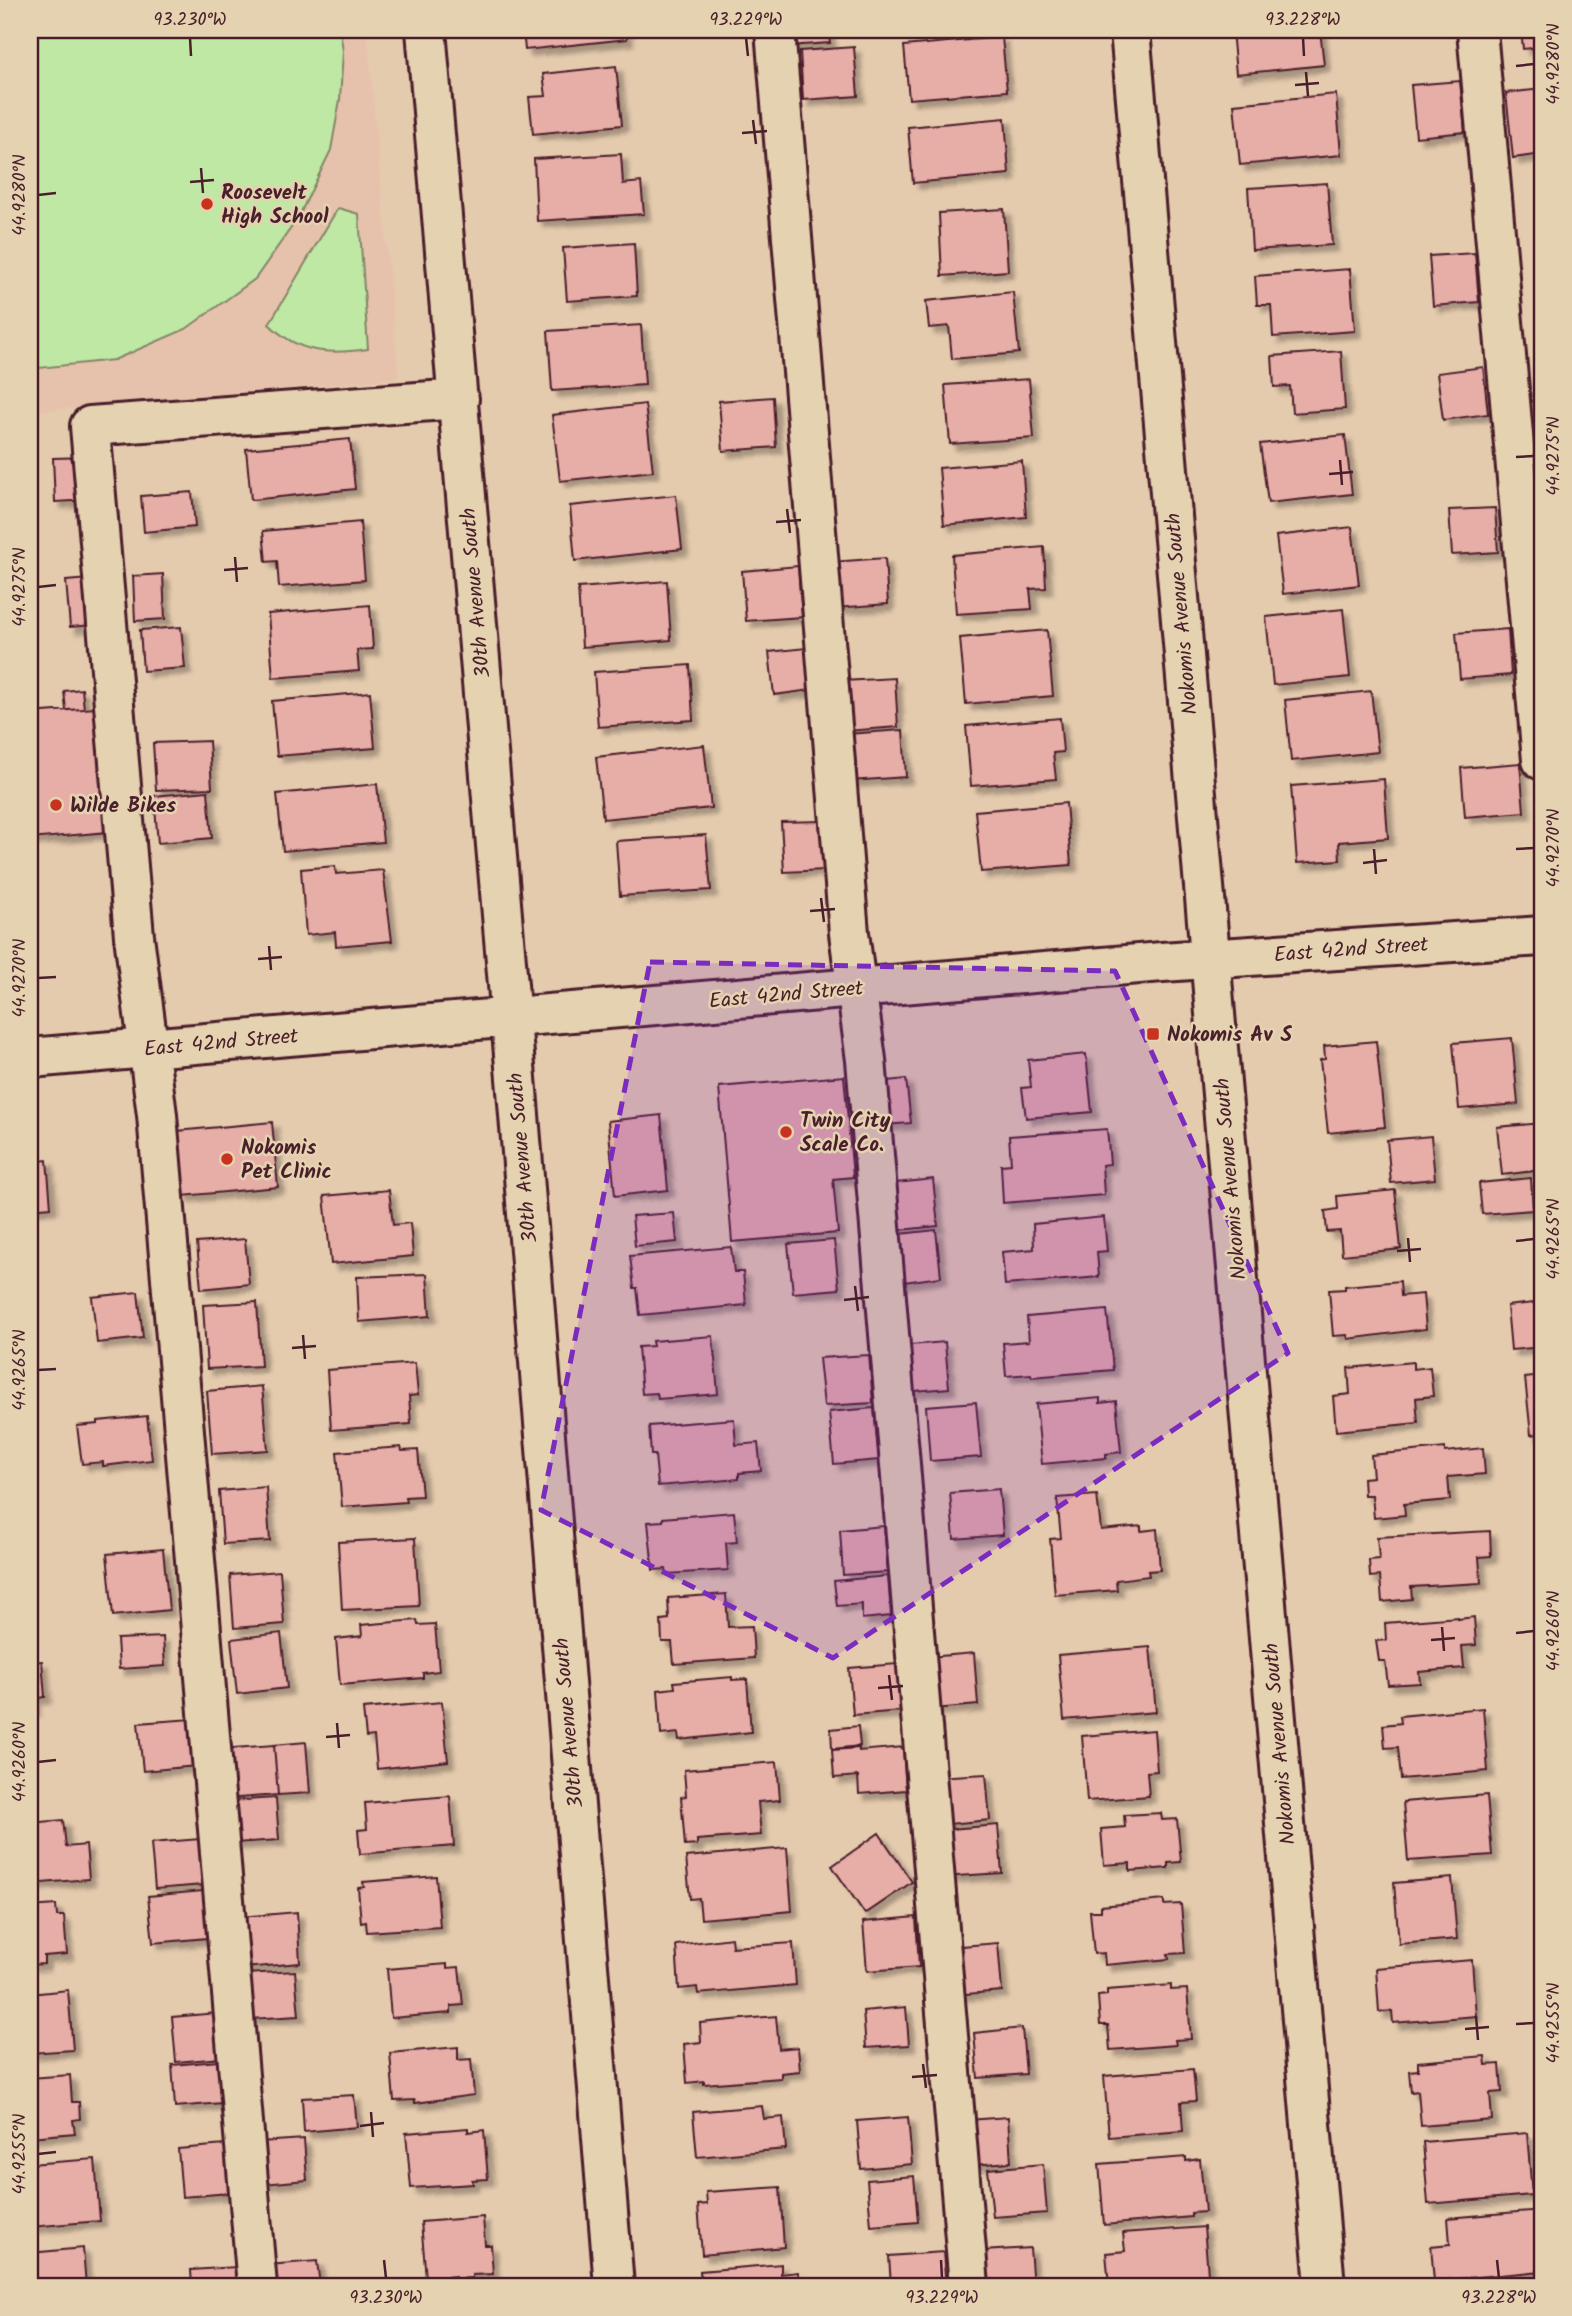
<svg xmlns="http://www.w3.org/2000/svg" width="1572" height="2316" font-family="Kalam,sans-serif">
<style>
.built{fill:#e6c2ac}
.green{fill:#bee8a4;stroke:#848468;stroke-width:2}
.building{fill:#e7ada7;stroke:#4a1f2b;stroke-width:2;filter:url(#shadow)}
.lines{fill:none;stroke-linecap:round;stroke-linejoin:round}
.minor-casing{stroke:#4a1f2b;stroke-width:44}
.minor{stroke:#e4d2b0;stroke-width:38}
.marked{fill:#7b2cbf;fill-opacity:0.2;stroke:#7b2cbf;stroke-width:5;stroke-dasharray:14 9;stroke-linejoin:round}
.ticks{fill:none;stroke:#4a1f2b;stroke-width:2.5}
.poi-dot{fill:#c8321e;stroke:#e4d2b0;stroke-width:2.5}
.labels{text-anchor:middle;stroke-width:5;stroke-linejoin:round;paint-order:stroke}
.poi-label{font-size:21px;font-weight:bold;fill:#4a1f2b;stroke:#e4d2b0;text-anchor:start}
.street-label{font-size:21px;fill:#4a1f2b;stroke:#e4d2b0}
.neatline{fill:none;stroke:#4a1f2b;stroke-width:2.5}
.ticks-label{font-size:18px;text-anchor:middle;fill:#4a1f2b}
</style>
<defs>
<filter id="shadow"><feDropShadow dx="6" dy="6" stdDeviation="2" flood-color="#0004"/></filter>
</defs>
<rect width="100%" height="100%" fill="#e5cbae"/>
<filter id="ink" filterUnits="userSpaceOnUse"><feTurbulence type="fractalNoise" baseFrequency=".0143" numOctaves="2"/><feDisplacementMap in="SourceGraphic" scale="14" xChannelSelector="R" yChannelSelector="G"/><feConvolveMatrix kernelMatrix="1 2 1 2 8 2 1 2 1" color-interpolation-filters="sRGB"/></filter>
<g filter="url(#ink)">
<path class="built" d="M30 30H367L399 378 30 412Z"/>
<path class="green" d="M30 30H340L343 51 340 100 331 150 298 218 255 279 186 329 114 360 30 369Z
M338 208 359 214 368 349C328 355 299 354 269 324Z"/>
<path class="building" d="M523 30H626L627 39 525 50Z
M787 30H828L830 43 788 46Z
M1232 30H1320L1324 65 1236 74Z
M1521 30H1542V47L1523 49Z
M1002 37 1007 91 909 99 904 46Z
M854 47 858 96 803 100 800 51Z
M616 66 622 125 533 134 529 97 546 96 543 74Z
M1460 81 1465 132 1416 137 1411 85Z
M1542 89V154L1513 158 1506 93Z
M1336 94 1341 155 1240 165 1234 104Z
M1005 118 1009 174 913 183 908 127Z
M621 154 623 184 641 182 644 214 537 221 534 159Z
M1327 183 1332 245 1252 250 1248 188Z
M1004 209 1008 271 942 276 939 213Z
M634 243 637 296 567 301 563 248Z
M1475 253 1479 302 1433 306 1429 256Z
M1350 269 1355 331 1273 337 1271 305H1257L1255 276Z
M1013 292 1019 353 952 359 949 326 929 328 926 301Z
M641 325 645 385 552 391 548 331Z
M1341 351 1345 409 1292 413 1290 386 1274 387 1272 356Z
M1483 367 1488 414 1443 420 1437 373Z
M1029 379 1034 438 950 444 945 385Z
M773 397 776 447 723 451 719 401Z
M645 404 653 471 560 481 552 415Z
M1542 417V462L1525 464 1523 418Z
M1345 435 1352 494 1268 503 1260 444Z
M350 439 355 489 251 500 246 449Z
M89 457 91 500 55 502 53 458Z
M1022 461 1026 517 944 525 939 468Z
M192 492 195 527 144 532 141 496Z
M676 495 682 549 575 561 570 506Z
M1495 508 1498 552 1452 555 1449 510Z
M360 522 365 580 279 587 277 561 266 562 263 531Z
M1352 527 1359 585 1283 594 1276 536Z
M1044 547 1046 588 1030 589 1032 609 956 614 952 555Z
M885 558 888 604 835 608 832 562Z
M798 566 802 617 746 621 742 571Z
M163 574 165 619 135 621 133 576Z
M101 578 105 624 70 627 66 581Z
M667 581 671 640 582 647 578 588Z
M370 605 373 649 357 650 359 671 273 678 268 614Z
M1343 609 1350 677 1273 685 1266 617Z
M181 627 185 668 143 671 140 630Z
M1508 629 1511 675 1460 679 1456 633Z
M1047 630 1053 696 966 704 960 638Z
M806 648 811 690 774 695 769 652Z
M690 665 693 720 598 727 594 672Z
M895 678 898 727 846 731 843 681Z
M82 689 84 709 66 710 64 691Z
M1371 691 1378 752 1291 761 1285 700Z
M370 692 375 748 277 756 272 701Z
M109 707 119 831 30 839V713Z
M1060 718 1063 752 1053 753 1056 779 971 786 966 726Z
M903 730 906 777 850 781 847 734Z
M209 741 212 788 156 790 153 743Z
M704 745 711 808 603 819 596 757Z
M1520 763 1524 812 1465 817 1461 768Z
M1384 779 1388 838 1339 842 1340 860 1297 863 1291 786Z
M377 784 383 842 283 851 277 794Z
M208 791 212 838 158 843 154 796Z
M1066 803 1071 865 981 872 975 811Z
M822 821 825 870 784 872 781 822Z
M706 835 711 890 620 896 616 841Z
M335 866 336 874 383 870 392 941 336 946 335 932 306 935 301 869Z
M1512 1038 1518 1104 1459 1109 1453 1043Z
M1376 1041 1385 1127 1328 1133 1320 1060 1325 1059 1324 1046Z
M1086 1054 1092 1112 1026 1118 1022 1088 1031 1087 1028 1060Z
M844 1076 853 1177 833 1179 838 1233 732 1242 719 1087Z
M906 1079 911 1123 883 1125 878 1082Z
M661 1115 668 1190 615 1196 608 1121Z
M272 1122 278 1187 183 1196 177 1131Z
M1542 1123V1170L1502 1175 1497 1127Z
M1107 1129 1110 1164 1102 1165 1104 1195 1003 1203 1001 1165 1011 1164 1009 1136Z
M1431 1136 1435 1179 1391 1183 1387 1140Z
M47 1160 51 1207 30 1209V1162Z
M1531 1178 1533 1210 1482 1214 1479 1183Z
M933 1179 938 1226 891 1231 887 1184Z
M389 1190 393 1225 410 1223 413 1256 331 1264 324 1196Z
M1395 1190 1401 1249 1342 1255 1340 1231 1327 1232 1325 1211 1338 1209 1337 1196Z
M674 1213 677 1242 635 1246 632 1216Z
M1104 1217 1107 1251 1097 1252 1099 1277 1005 1285 1002 1252 1034 1249 1033 1224Z
M936 1230 941 1277 896 1283 891 1235Z
M245 1239 249 1284 201 1289 197 1243Z
M834 1240 839 1289 793 1293 788 1244Z
M731 1247 734 1272H743L746 1305 640 1315 637 1288H634L630 1256Z
M427 1274 430 1316 359 1322 357 1277Z
M1400 1281 1401 1296 1423 1294 1426 1329 1348 1339 1347 1335 1333 1336 1329 1290 1345 1289V1286Z
M138 1292 143 1338 97 1343 92 1297Z
M257 1302 261 1366 207 1369 203 1305Z
M1542 1302V1347L1511 1350 1507 1306Z
M1107 1310 1113 1370 1032 1377 1031 1374 1006 1376 1003 1343 1029 1341 1027 1317Z
M713 1336 718 1394 658 1399 657 1393 642 1394 638 1347 653 1346 652 1341Z
M945 1342 949 1388 903 1392 899 1346Z
M869 1355 873 1403 824 1406 819 1358Z
M1413 1362V1369L1430 1367 1433 1396 1416 1398 1418 1423 1336 1431 1333 1396 1350 1394 1348 1368Z
M415 1363 418 1395 409 1396 411 1424 331 1430 327 1370Z
M1542 1376V1433L1531 1435 1525 1378Z
M262 1386 268 1450 212 1454 207 1391Z
M1100 1398V1403L1116 1401 1121 1452 1106 1454V1458L1042 1464 1036 1404Z
M976 1402 981 1457 930 1461 926 1406Z
M874 1408 879 1460 834 1464 829 1412Z
M147 1416 152 1460 103 1466V1462L82 1464 77 1426 98 1424V1421Z
M734 1419 736 1445 758 1443 761 1471 739 1473V1479L658 1486 655 1455H651L649 1426Z
M401 1447 402 1451 418 1450 422 1496 405 1497 406 1502 342 1507 337 1452Z
M1445 1448V1452L1483 1448 1485 1474 1448 1477 1450 1500 1404 1504 1405 1515 1374 1518 1372 1495H1364L1363 1478 1373 1477 1371 1455Z
M266 1487 270 1541 223 1544 219 1491Z
M999 1489 1003 1535 954 1539 950 1493Z
M1097 1495 1101 1530 1141 1526V1531L1157 1529 1160 1570 1148 1571 1149 1576 1116 1580 1117 1590 1055 1595 1050 1539 1061 1538 1057 1498Z
M734 1512 737 1542 726 1543 728 1570 667 1574 666 1569 653 1570 648 1522 663 1521V1518Z
M884 1526 888 1572 843 1575 840 1530Z
M1490 1531 1491 1556 1479 1557 1481 1583 1411 1587 1412 1599 1382 1602 1380 1576 1370 1577 1369 1560 1379 1559 1377 1537Z
M415 1538 419 1606 342 1610 338 1542Z
M163 1549 169 1610 113 1616 107 1554Z
M280 1571 284 1624 234 1628 230 1575Z
M888 1576 891 1616 862 1619V1604L837 1606 834 1581Z
M726 1594 728 1627 752 1626 754 1658 674 1664 672 1642H662L661 1620 669 1619 668 1598Z
M1458 1617V1619L1474 1617 1476 1645 1462 1646 1464 1668 1419 1672 1420 1683 1388 1685 1385 1661H1379L1376 1641 1386 1640 1385 1623Z
M417 1620 418 1625 435 1624 439 1671 423 1673V1678L340 1685 336 1639 362 1636 361 1625Z
M281 1633 287 1688 237 1694 231 1639Z
M163 1637 165 1666 119 1669 117 1639Z
M1150 1647 1156 1712 1064 1720 1058 1655Z
M974 1653 978 1705 934 1709 929 1657Z
M42 1661 45 1697 33 1699 34 1711H30V1662Z
M897 1664 901 1711 853 1715 849 1668Z
M732 1677V1680L747 1679 751 1732 679 1740 678 1733 661 1735 658 1690 675 1688 674 1682Z
M1542 1696V1720H1538L1536 1697Z
M442 1702 448 1761 377 1769 374 1736 366 1737 363 1709Z
M1483 1708 1488 1771 1401 1779 1398 1747 1385 1748 1383 1725 1401 1723 1400 1716Z
M192 1719 196 1766 143 1771 138 1723Z
M858 1726 860 1746 832 1749 831 1729Z
M1154 1730 1157 1771 1147 1772 1149 1796 1087 1801 1082 1736Z
M306 1742 310 1793 278 1795 274 1745Z
M274 1745 278 1795 224 1799 220 1749Z
M903 1747 906 1790 859 1794 858 1776 834 1778 832 1750 859 1748V1751Z
M777 1762 780 1800 758 1802 761 1835 697 1840V1845L685 1846 681 1797 686 1796 684 1770Z
M986 1774 990 1820 938 1825 935 1777Z
M1487 1795 1492 1855 1408 1861 1403 1802Z
M450 1796 454 1846 360 1854 358 1830 367 1829 365 1803Z
M276 1798 279 1840 234 1843 231 1801Z
M1161 1813 1162 1820 1177 1819 1181 1862 1168 1863V1868L1130 1871V1863L1104 1865 1101 1829 1125 1827 1124 1815Z
M63 1820 66 1847 86 1845 89 1879 30 1884V1823Z
M998 1825 1002 1873 942 1877 938 1830Z
M879 1833 912 1882 865 1914 832 1866Z
M200 1839 203 1885 155 1889 151 1843Z
M787 1848 792 1911 701 1919 699 1898 690 1899 686 1857Z
M436 1876 440 1927 367 1932 366 1922 361 1923 358 1888 364 1887 363 1882Z
M1452 1878 1457 1939 1399 1944 1394 1883Z
M203 1891 207 1938 153 1943 148 1896Z
M1164 1900V1905L1181 1904 1185 1953 1168 1954 1169 1959 1105 1965 1104 1953 1094 1954 1090 1911H1101V1906Z
M56 1905 57 1916H64L67 1954 44 1956V1964L30 1965V1907Z
M297 1912 300 1963 244 1968 240 1917Z
M916 1917 919 1967 867 1971 863 1922Z
M731 1938 732 1947 793 1943 796 1985 698 1994 697 1987 679 1989 676 1945Z
M998 1943 1002 1991 954 1995 949 1947Z
M1472 1960 1476 2016 1393 2023 1392 2011 1379 2012 1376 1968Z
M447 1964V1968L459 1967 463 2005 451 2006V2013L391 2018 387 1969Z
M295 1971 299 2016 249 2019 246 1974Z
M1171 1985V1990L1187 1989 1191 2039 1175 2040 1176 2045 1110 2050 1108 2025H1100L1098 1996 1107 1995V1990Z
M68 1990 73 2050 30 2053V1994Z
M906 2007 909 2045 866 2048 863 2011Z
M217 2013 221 2058 176 2062 172 2017Z
M776 2016 779 2049 798 2047 800 2071 781 2073V2078L704 2084V2081L687 2083 684 2044 701 2042 700 2023Z
M1022 2028 1026 2074 978 2078 974 2033Z
M458 2047V2060L471 2059 474 2095 415 2103V2100L394 2101 390 2053Z
M1485 2056 1486 2065 1500 2064 1502 2092 1490 2093 1492 2120 1421 2126 1418 2091 1411 2092 1409 2071 1418 2070V2062Z
M219 2061 222 2103 175 2107 172 2065Z
M1193 2069 1196 2101 1181 2102 1183 2131 1109 2137 1104 2076Z
M70 2075 72 2102H79L80 2119 73 2120 75 2133 30 2137V2078Z
M354 2095 357 2127 304 2132 302 2098Z
M762 2106 764 2119 783 2117 786 2149 697 2157 693 2112Z
M908 2117 912 2164 861 2169 857 2121Z
M1008 2117 1011 2162 972 2165 968 2120Z
M468 2128V2132L484 2130 488 2179 472 2180 473 2184 411 2188 406 2133Z
M1527 2133 1532 2195 1428 2204 1423 2142Z
M304 2139 307 2180 263 2184 260 2142Z
M225 2145 229 2193 182 2197 178 2149Z
M1186 2157V2161L1200 2159 1205 2212 1191 2213V2217L1104 2225 1099 2164Z
M95 2159 100 2221 30 2227V2164Z
M1043 2164 1047 2213 993 2217 988 2169Z
M914 2176 918 2222 871 2226 867 2180Z
M780 2187 784 2247 702 2255 698 2205 707 2204 706 2192Z
M1542 2210V2271L1434 2281 1431 2246 1450 2244 1448 2218Z
M483 2217 485 2245H491L493 2274 472 2275V2278L455 2279V2276L426 2279 421 2222Z
M1204 2227 1209 2285 1109 2286 1106 2253 1125 2251 1123 2233Z
M83 2248 86 2286H30V2253Z
M1030 2248 1033 2286H985L982 2251Z
M943 2252 946 2286H891L889 2256Z
M317 2261 320 2286H270L268 2265Z
M781 2264V2274L798 2272 799 2286H701L700 2271Z
M236 2267 238 2286H192L191 2270Z"/>
<g class="lines">
<g class="minor-casing">
<path id="minor" d="M426 30 516 1078 614 2286
M775 30 849 933 866 1060 969 2286
M1130 30 1325 2286
M1477 30 1542 760
M30 1058 1162 962 1542 936
M257 2286 157 1115 134 936 90 426 459 399"/>
</g>
<use href="#minor" class="minor"/>
</g>
</g>
<path class="marked" d="M650 962 1115 971 1288 1353 833 1658 541 1510Z"/>
<path class="ticks" d="M190 38 191 56M746 38 748 56M1303 38 1304 56M1516 66 1534 64M1306 72 1308 96M1295 85 1319 83M753 120 756 144M742 133 767 131M201 168 203 193M190 182 214 180M38 195 56 193M1516 457 1534 456M1340 460 1342 485M1329 474 1353 472M787 509 790 533M776 522 801 520M235 557 237 582M224 570 248 568M38 587 56 585M1374 849 1376 874M1516 849 1534 848M1363 863 1387 860M821 898 824 922M810 911 835 909M269 946 271 970M258 959 282 957M38 978 56 977M1408 1238 1410 1262M1516 1241 1534 1239M1397 1251 1421 1249M855 1286 858 1311M844 1300 869 1297M303 1335 305 1359M292 1348 316 1346M38 1370 56 1369M1442 1627 1444 1651M1516 1633 1534 1631M1431 1640 1455 1638M889 1675 892 1700M878 1688 903 1686M337 1723 339 1748M326 1737 350 1735M38 1762 56 1760M1476 2016 1478 2040M1516 2024 1534 2023M1465 2029 1489 2027M923 2064 926 2088M912 2077 937 2075M371 2112 373 2137M360 2126 384 2123M38 2154 56 2152M384 2260 386 2278M941 2260 942 2278M1497 2260 1499 2278"/>
<g class="poi-dot">
<circle cx="207" cy="204" r="7"/>
<circle cx="56" cy="805" r="7"/>
<rect x="1146" y="1027" width="14" height="14" rx="3.5"/>
<circle cx="786" cy="1132" r="7"/>
<circle cx="227" cy="1159" r="7"/>
</g>
<g class="labels">
<g class="poi-label">
<text x="221" y="199">Roosevelt<tspan x="221" dy="24">High School</tspan></text>
<text x="70" y="812">Wilde Bikes</text>
<text x="1167" y="1041">Nokomis Av S</text>
<text x="800" y="1127">Twin City<tspan x="800" dy="24">Scale Co.</tspan></text>
<text x="241" y="1154">Nokomis<tspan x="241" dy="24">Pet Clinic</tspan></text>
</g>
<g class="street-label">
<text transform="translate(475 593) rotate(-95)" y="7">30th Avenue South</text>
<text transform="translate(1181 614) rotate(-95)" y="7">Nokomis Avenue South</text>
<text transform="translate(1351 949) rotate(-4)" y="7">East 42nd Street</text>
<text transform="translate(786 994) rotate(-5)" y="7">East 42nd Street</text>
<text transform="translate(221 1042) rotate(-5)" y="7">East 42nd Street</text>
<text transform="translate(522 1158) rotate(-95)" y="7">30th Avenue South</text>
<text transform="translate(1230 1179) rotate(-95)" y="7">Nokomis Avenue South</text>
<text transform="translate(568 1723) rotate(-95)" y="7">30th Avenue South</text>
<text transform="translate(1279 1744) rotate(-95)" y="7">Nokomis Avenue South</text>
</g>
</g>
<rect width="1572" height="2316" fill="none" stroke="#e4d2b0" stroke-width="77"/>
<rect x="38" y="38" width="1496" height="2240" class="neatline"/>
<g class="ticks-label">
<text x="190" y="25">93.230°W</text>
<text x="746" y="25">93.229°W</text>
<text x="1303" y="25">93.228°W</text>
<text transform="translate(1553 64) rotate(-90)" y="6">44.9280°N</text>
<text transform="translate(19 195) rotate(-90)" y="6">44.9280°N</text>
<text transform="translate(1553 456) rotate(-90)" y="6">44.9275°N</text>
<text transform="translate(19 587) rotate(-90)" y="6">44.9275°N</text>
<text transform="translate(1553 848) rotate(-90)" y="6">44.9270°N</text>
<text transform="translate(19 978) rotate(-90)" y="6">44.9270°N</text>
<text transform="translate(1553 1239) rotate(-90)" y="6">44.9265°N</text>
<text transform="translate(19 1370) rotate(-90)" y="6">44.9265°N</text>
<text transform="translate(1553 1631) rotate(-90)" y="6">44.9260°N</text>
<text transform="translate(19 1762) rotate(-90)" y="6">44.9260°N</text>
<text transform="translate(1553 2023) rotate(-90)" y="6">44.9255°N</text>
<text transform="translate(19 2154) rotate(-90)" y="6">44.9255°N</text>
<text x="386" y="2303">93.230°W</text>
<text x="942" y="2303">93.229°W</text>
<text x="1499" y="2303">93.228°W</text>
</g>
</svg>
